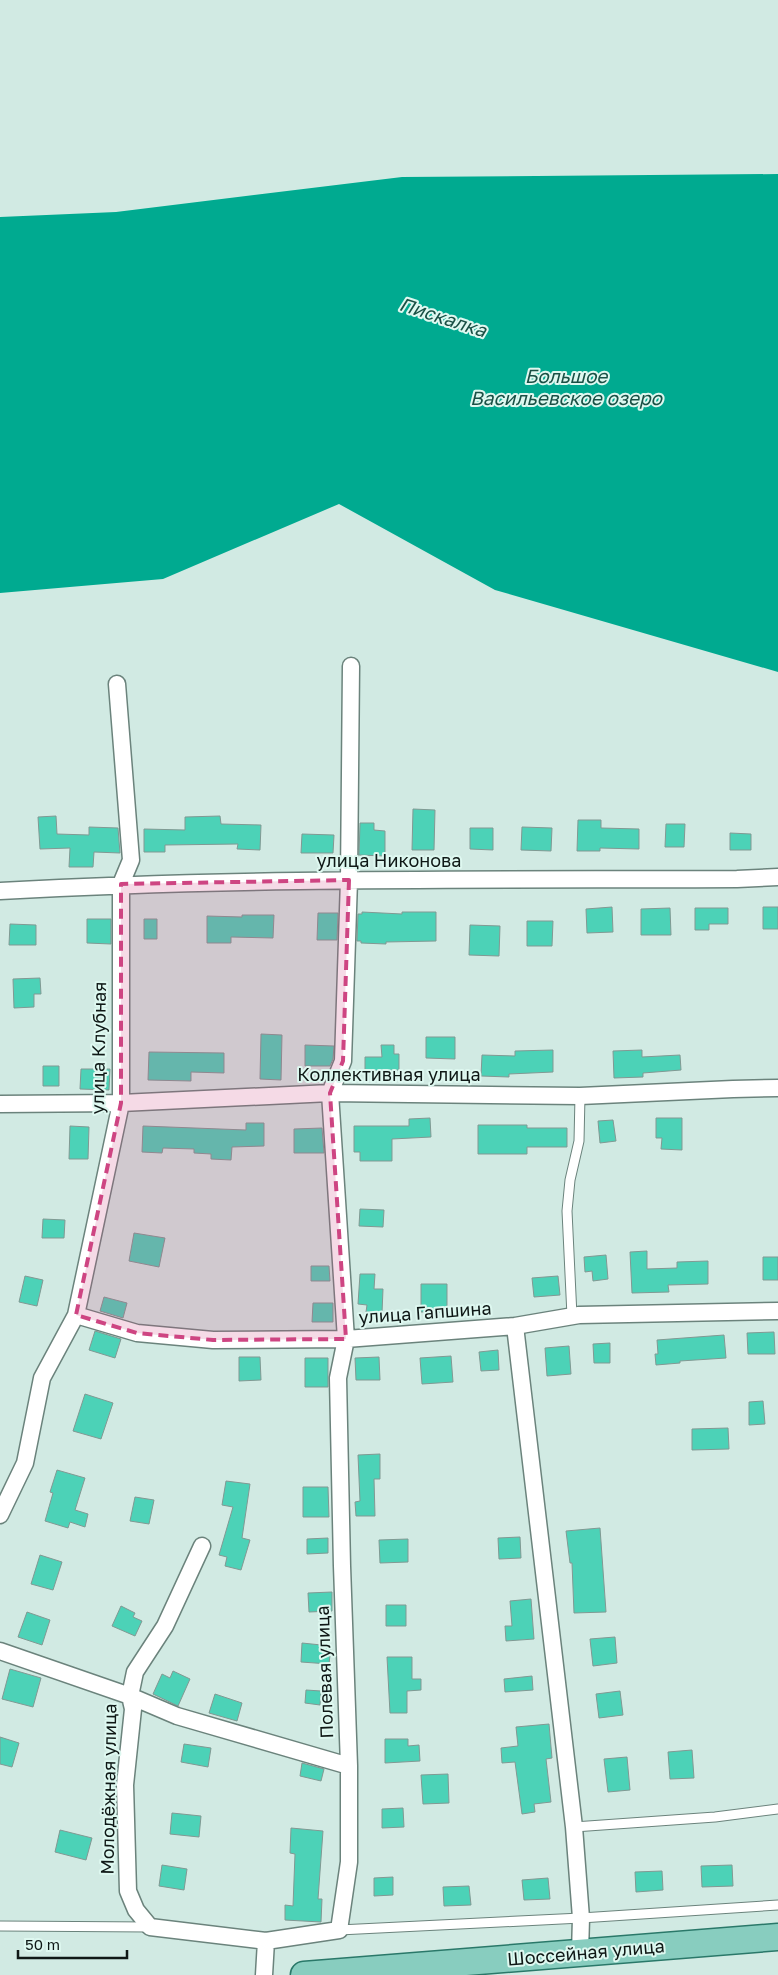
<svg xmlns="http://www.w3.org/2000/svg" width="778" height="1975" font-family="'Golos Text',sans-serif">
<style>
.water{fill:#00aa90}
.building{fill:#4cd2b7;stroke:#819993}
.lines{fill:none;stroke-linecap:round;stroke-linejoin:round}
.service-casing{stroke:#6b837c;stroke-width:11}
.minor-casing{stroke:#6b837c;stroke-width:19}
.primary-casing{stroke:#2a7869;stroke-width:29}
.service{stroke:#fff;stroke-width:9}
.minor{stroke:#fff;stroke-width:16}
.primary{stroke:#88cdbf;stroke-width:26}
.marked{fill:#ce4582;fill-opacity:0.2;stroke:#ce4582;stroke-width:4;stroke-dasharray:10 6;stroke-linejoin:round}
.labels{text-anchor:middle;stroke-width:4;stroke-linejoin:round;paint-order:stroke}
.street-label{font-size:18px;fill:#0f1816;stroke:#def8f0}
.water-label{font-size:19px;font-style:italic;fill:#195045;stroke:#def8f0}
</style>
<rect width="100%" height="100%" fill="#d1eae3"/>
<path class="water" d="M778 174V672L495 590 339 504 163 579 0 593V217L116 212 402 177Z"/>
<path class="building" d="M413 809 435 810 434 850H412Z
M56 816 57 834 89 835V827L118 828 120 853 94 852 93 867H69L70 848 40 849 38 817Z
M220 816 221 824 261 825 260 850 237 849 238 844 165 845V852H144V829L185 830V817Z
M578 820H601V828L639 829V849L600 848V851H577Z
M360 823H374V830L385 831V856L359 855Z
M666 824H685L684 847H665Z
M522 827 552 828 551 851 521 850Z
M470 828H493V850L470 849Z
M730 833 751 834V850H730Z
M302 834 334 835 333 853H301Z
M612 907 613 932 587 933 586 909Z
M763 907H778V929H763Z
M670 908 671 935H641V909Z
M695 908H728V924H709V930H695Z
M362 912 402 914V912H436V941L386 942V944L361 943V941H357L358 914H362Z
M318 913H338L337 940H317Z
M242 915H274L273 938 231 937V943H207V916L242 917Z
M87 919H111V944L87 943Z
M144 919H157V939H144Z
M527 921H553L552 946H527Z
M10 924 36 925V945H9Z
M470 925 500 926 499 956 469 955Z
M40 978 41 994H34V1007L14 1008 13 979Z
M261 1034 282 1035 281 1080 260 1079Z
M426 1037H455V1059L426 1058Z
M305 1045 334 1046 333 1059 330 1066H305Z
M381 1045H394V1054H399V1070L365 1071V1057H382Z
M553 1050V1072L509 1074V1077L481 1076 482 1055 515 1056V1051Z
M642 1050V1057L680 1055 681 1070 643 1073V1077L614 1078 613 1051Z
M149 1052 224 1053V1073L191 1072V1081L148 1080Z
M43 1066H59V1086H43Z
M81 1069H110L109 1090 80 1089Z
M430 1118 431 1137 392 1139V1161H360V1152H354V1126H409V1119Z
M656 1118H682V1150L661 1149 662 1138H656Z
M613 1120 616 1141 600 1143 598 1121Z
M246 1123H264V1146L232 1147 231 1160 211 1159V1154L194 1153V1149L163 1148 162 1153 142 1152 143 1126 246 1130Z
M478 1125H527V1128H567V1147H527V1154H478Z
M70 1126 89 1127 88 1159H69Z
M322 1128 324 1153H294V1129Z
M360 1209 384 1210 383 1227 359 1226Z
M43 1219 65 1220 64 1238H42Z
M134 1233 165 1238 159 1267 129 1261Z
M647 1251V1269L677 1268V1262L708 1261V1284L668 1285 669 1292 632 1293 630 1252Z
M606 1255 608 1279 593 1281 592 1271 585 1272 584 1257Z
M763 1257H778V1280H763Z
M311 1266H329L330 1281H311Z
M360 1274H375L374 1289H383L382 1313 366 1312 367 1305 358 1304Z
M25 1276 43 1280 37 1306 19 1302Z
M558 1276 560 1295 534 1297 532 1278Z
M421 1284H447V1312H421Z
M104 1297 127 1303 123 1318 100 1311Z
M313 1303H333V1322H312Z
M95 1331 121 1339 115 1358 89 1350Z
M774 1332 775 1354H748L747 1333Z
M724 1335 726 1358 680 1361V1363L656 1365 655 1354H658L657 1340Z
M610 1343V1363H594L593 1344Z
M569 1346 571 1374 547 1376 545 1348Z
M498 1350 499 1370 481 1371 479 1352Z
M451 1356 453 1382 422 1384 420 1358Z
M239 1357H260L261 1380 239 1381Z
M379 1357 380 1380H356L355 1358Z
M305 1358H328V1387H305Z
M85 1394 113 1403 101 1439 73 1431Z
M763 1401 765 1424 749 1425V1402Z
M728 1428 729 1449 692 1450V1429Z
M380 1454V1479H374L375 1516H356L355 1502 360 1501 358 1455Z
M57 1470 85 1478 75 1510 88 1514 85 1527 70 1522 68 1528 45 1521 53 1493 50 1492Z
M226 1481 250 1484 242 1538 250 1540 241 1570 225 1566 227 1557 219 1555 233 1507 222 1505Z
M303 1487H328L329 1517H303Z
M135 1497 154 1500 149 1524 130 1521Z
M600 1528 606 1612 574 1613 572 1563H570L566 1531Z
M520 1537 521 1558 499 1559 498 1538Z
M328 1538V1553L307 1554V1539Z
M408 1539V1562L380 1563 379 1540Z
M40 1555 62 1562 53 1590 31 1584Z
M332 1592V1611L309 1612 308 1593Z
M531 1599 534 1639 506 1641 505 1626H512L510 1601Z
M386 1605H406V1626H386Z
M121 1606 135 1613 133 1617 142 1621 135 1636 112 1626Z
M27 1612 50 1620 42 1645 18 1637Z
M615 1637 617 1663 593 1666 590 1639Z
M302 1643 331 1646 329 1664 301 1662Z
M387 1657H412V1679H421V1690L407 1691V1713H390Z
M10 1669 41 1678 33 1707 2 1699Z
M173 1671 190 1679 178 1706 153 1694 162 1674 170 1678Z
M532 1676 533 1690 505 1692 504 1679Z
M306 1690 321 1691 320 1705 305 1703Z
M620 1691 623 1715 599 1718 596 1694Z
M215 1694 242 1703 237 1721 209 1713Z
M549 1724 552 1758 546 1759 551 1802 534 1804 535 1812 522 1814 515 1762 502 1763 501 1748 518 1746 516 1727Z
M0 1737 19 1743 12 1767 0 1764Z
M385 1739H408V1746L419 1745 420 1761 385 1763Z
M184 1744 211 1748 208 1767 181 1762Z
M692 1750 694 1778 670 1779 668 1752Z
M627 1757 630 1790 608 1792 604 1759Z
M302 1763 324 1769 321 1781 300 1776Z
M448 1774 449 1803 423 1804 421 1775Z
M403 1808 404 1827 382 1828V1809Z
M172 1813 201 1816 199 1837 170 1834Z
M291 1828 323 1831 318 1899H322L321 1922 285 1920V1905L293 1906 295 1854 290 1853Z
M60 1830 92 1838 86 1860 55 1852Z
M162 1865 187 1869 184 1890 159 1886Z
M732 1865 733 1886 702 1887 701 1866Z
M662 1871 663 1890 636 1892 635 1872Z
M393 1877V1895L374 1896V1878Z
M548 1878 550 1899 524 1900 522 1880Z
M469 1886 471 1905 444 1906 443 1887Z"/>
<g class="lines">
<g class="service-casing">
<path id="service" d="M572 1316 567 1211 570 1180 579 1141 580 1096
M574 1827 715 1817 778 1809
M0 1926 150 1927
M339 1930 581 1918 778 1905"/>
</g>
<g class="minor-casing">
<path id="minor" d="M0 891C245 877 492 880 737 879L778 877
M0 1104 121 1103 330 1093 580 1096 733 1089 778 1088
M76 1315 137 1333 213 1340 346 1339 515 1326 579 1315 778 1311
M515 1326 574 1827 581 1918 580 1953
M0 1515 25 1463 42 1378 76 1315 121 1103V884L131 860 117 684
M202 1546 165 1626 135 1672 130 1696 133 1709 125 1785 128 1891 136 1910 150 1927 266 1941 339 1930 349 1862V1766L342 1566 338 1378 346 1339 330 1093 343 1061 349 880 351 666
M0 1651 130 1696 177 1716 349 1766
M264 1975 266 1941"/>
</g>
<g class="primary-casing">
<path id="primary" d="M304 1975 778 1937"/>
</g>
<use href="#service" class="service"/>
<use href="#minor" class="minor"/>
<use href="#primary" class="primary"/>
</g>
<path class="marked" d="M349 880 343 1061 330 1093 346 1339 213 1340 137 1333 76 1315 121 1103V884Z"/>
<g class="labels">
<g class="street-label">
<text x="389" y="867">улица Никонова</text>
<text transform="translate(99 1048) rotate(-89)" y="6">улица Клубная</text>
<text x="389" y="1081">Коллективная улица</text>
<text transform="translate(425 1313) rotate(-4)" y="6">улица Гапшина</text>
<text transform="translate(325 1672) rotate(-92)" y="6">Полевая улица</text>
<text transform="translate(109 1789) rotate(-89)" y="6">Молодёжная улица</text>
<text transform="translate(586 1953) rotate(-5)" y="6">Шоссейная улица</text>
</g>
<g class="water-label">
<text transform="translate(443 317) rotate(18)" y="7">Пискалка</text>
<text x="566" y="383">Большое<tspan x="566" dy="22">Васильевское озеро</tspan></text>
</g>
</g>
<path d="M18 1950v8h109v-8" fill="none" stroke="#0f1816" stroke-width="2.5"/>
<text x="25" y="1950" font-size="15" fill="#0f1816" stroke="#def8f0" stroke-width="4" paint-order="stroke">50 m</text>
</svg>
